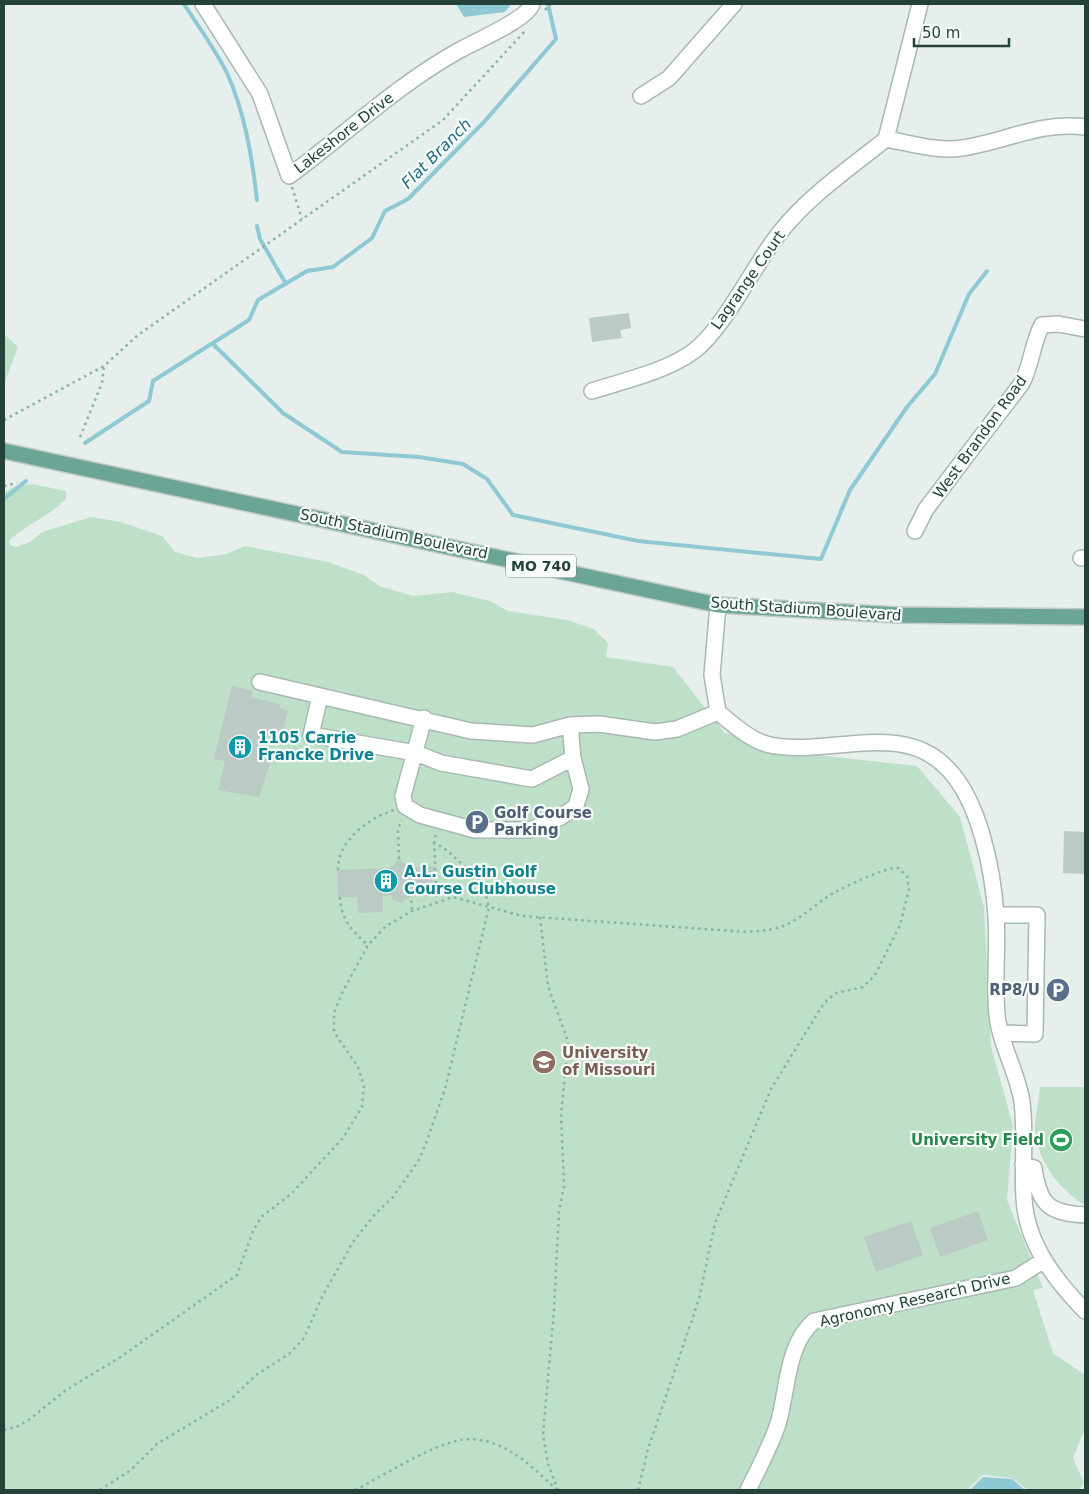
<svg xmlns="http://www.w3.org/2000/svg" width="1089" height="1494" font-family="'DejaVu Sans',sans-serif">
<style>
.green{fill:#bfe0c8}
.water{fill:#8ec9d4}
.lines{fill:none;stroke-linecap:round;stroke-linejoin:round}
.stream{stroke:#8ec9d4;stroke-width:4}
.building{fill:#bbcac4}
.minor-casing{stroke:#a8b8b2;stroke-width:18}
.major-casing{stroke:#c2cac8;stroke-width:18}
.path{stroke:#86b3a5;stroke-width:2.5;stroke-dasharray:2.5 4;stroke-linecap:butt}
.minor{stroke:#fff;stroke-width:15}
.major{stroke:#6aa596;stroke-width:15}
.labels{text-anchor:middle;stroke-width:4.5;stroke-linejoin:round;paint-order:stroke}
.shield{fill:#f7fbf9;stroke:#637a73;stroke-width:1}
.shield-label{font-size:14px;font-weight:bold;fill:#24423a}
.street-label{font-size:15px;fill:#24423a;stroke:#f7fbf9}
.culture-label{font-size:15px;font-weight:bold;fill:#0d838f;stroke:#f7fbf9;text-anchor:start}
.service-label{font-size:15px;font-weight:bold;fill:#4e5e75;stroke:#f7fbf9;text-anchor:start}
.education-label{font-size:15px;font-weight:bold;fill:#785e54;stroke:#f7fbf9;text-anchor:start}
.leisure-label{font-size:15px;font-weight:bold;fill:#27864d;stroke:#f7fbf9;text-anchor:end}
.water-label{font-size:16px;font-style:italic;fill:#1c6f80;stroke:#f7fbf9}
</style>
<rect width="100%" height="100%" fill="#e6efeb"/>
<path class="green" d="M4 334 18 347 4 384Z
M32 484 66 491V499C49 517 26 524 9 541L10 545 16 547 30 542 42 532 91 517 121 522 162 536 175 552 197 558 227 554 245 546 328 562 364 575 379 586 413 596 452 592 490 601 508 611 567 620 594 629 608 643 606 657 673 667 725 733 808 754 917 766 960 817 984 907 991 1046 1013 1126 1007 1200 1043 1288 1033 1290 1053 1353 1085 1375V1428L1073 1458 1084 1483 1079 1490H1028L1012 1478 983 1475 967 1490H4V493L14 487Z
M1040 1087H1085V1205C1060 1191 1037 1160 1035 1130 1035 1116 1039 1101 1040 1087Z"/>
<path class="water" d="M456 4H511L505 12 464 17Z
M983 1477 1012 1479 1025 1490H970Z"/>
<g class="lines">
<path class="stream" d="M184 4C198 26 215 49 227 73 245 113 252 157 257 200
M257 226 260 239 286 284
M213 344 283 413 342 452 419 457 463 464 487 479 513 515 638 541 821 559 850 490 907 407 935 374 969 294 987 271
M85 443 149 401 153 381 249 320 258 300 307 271 333 267 372 238 385 211 408 199 484 122 556 39 548 4
M4 499 26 481"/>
</g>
<path class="building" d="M629 313 631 328 620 330 622 338 592 342 589 318Z
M232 686 253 691 251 697 281 704 279 708 288 711 281 740 266 736 261 755 272 757 259 797 218 790 225 761 214 759Z
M1064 831 1085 832V874L1063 873Z
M399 859 407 865 408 867 434 866 436 892 410 894V897L401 903 392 899V895L383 896V912L358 913 357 897H338L337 870 390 868Z
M978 1211 988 1240 940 1257 930 1228Z
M911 1221 923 1255 876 1272 864 1237Z"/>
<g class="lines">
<g class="minor-casing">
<path id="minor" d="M203 4 260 94 289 176C346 134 398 84 460 50 476 41 528 19 532 4
M641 96 669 78 734 4
M886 139C910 143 938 152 962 148 1004 142 1041 121 1085 127
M886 139 920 4
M592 391C626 380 665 372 694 351 726 326 754 264 781 231 810 195 850 168 886 139
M915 531 926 509 1022 383C1032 363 1032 344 1042 325L1058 324 1085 329
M1081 558H1085
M718 605 712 675 718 712C731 723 749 739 766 744 825 759 901 718 948 769 980 802 993 871 996 916 998 949 994 982 997 1015 1000 1045 1018 1073 1022 1102 1026 1134 1022 1166 1024 1198 1026 1243 1055 1280 1085 1311
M260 682 471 731 533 735 570 725 599 724 655 732 677 729 718 712
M320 696 311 735 416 753 441 763 532 779 573 758
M424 718 403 796 405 806 420 815 475 830H530L561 817 576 806 581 789 573 758 570 725
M996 915H1037L1035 1034 1002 1033
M1023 1165 1034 1168C1039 1204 1048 1213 1085 1215
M748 1490C759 1468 770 1447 778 1424 788 1390 786 1345 814 1321L1016 1278 1044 1260"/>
</g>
<g class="major-casing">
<path id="major" d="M4 451 718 605 898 615 1085 617"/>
</g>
<path class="path" d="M545 10 551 4
M292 187 302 219
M4 420 104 366 138 335 443 120 526 30
M80 437 102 383 104 366
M4 486 17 483
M434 842 437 900
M399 859 398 831 401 820
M338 870C337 841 369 818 394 810
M411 894 412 911
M340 897C341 920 352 931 368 945
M540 917 548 986 567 1039 568 1048 561 1114 564 1186 559 1211 554 1310 543 1434 548 1464 558 1490
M4 1430 18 1426 30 1419 66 1390 119 1358 237 1275 253 1231 261 1217 291 1194 343 1138 362 1107 364 1086 358 1067 334 1032V1013L342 993 368 945 386 926 412 911 453 897 522 916 747 932C762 931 775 930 788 924 802 917 814 906 827 897 837 890 887 866 898 868L907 876 909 889 900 925 875 975 863 987 836 993 824 1003 771 1089 715 1223 699 1299 648 1449 638 1490
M100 1490 131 1470 157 1444 230 1400 256 1375 289 1354 304 1338 322 1297 353 1242 375 1214 393 1197 419 1160 426 1143 445 1089 489 907 483 884 449 852 434 842 436 833
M355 1490C385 1475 427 1447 460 1440 475 1437 494 1442 508 1450 526 1460 541 1475 556 1489"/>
<use href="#minor" class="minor"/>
<use href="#major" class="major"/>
</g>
<defs>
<g id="building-disc" transform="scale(1.25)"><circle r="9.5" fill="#0f9aa8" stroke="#f7fbf9"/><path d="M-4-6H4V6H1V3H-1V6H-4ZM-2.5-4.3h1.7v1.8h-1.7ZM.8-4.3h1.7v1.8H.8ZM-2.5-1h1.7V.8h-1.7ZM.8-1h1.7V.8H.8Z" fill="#fff"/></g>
<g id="parking-disc" transform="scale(1.25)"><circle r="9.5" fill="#5c6f8a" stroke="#f7fbf9"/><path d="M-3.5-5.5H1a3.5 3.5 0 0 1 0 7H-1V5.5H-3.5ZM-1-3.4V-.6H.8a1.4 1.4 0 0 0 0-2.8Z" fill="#fff"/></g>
<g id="university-disc" transform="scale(1.25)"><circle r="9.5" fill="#8d6e63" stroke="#f7fbf9"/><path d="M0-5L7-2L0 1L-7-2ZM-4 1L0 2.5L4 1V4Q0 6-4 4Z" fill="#fff"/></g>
<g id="stadium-disc" transform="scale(1.25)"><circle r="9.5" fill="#2e9e5b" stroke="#f7fbf9"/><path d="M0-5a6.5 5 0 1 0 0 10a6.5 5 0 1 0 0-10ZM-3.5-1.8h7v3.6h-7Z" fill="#fff"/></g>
</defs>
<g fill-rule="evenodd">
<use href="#building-disc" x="240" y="747"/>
<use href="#parking-disc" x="477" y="822"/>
<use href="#building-disc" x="386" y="881"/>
<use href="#parking-disc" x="1058" y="990"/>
<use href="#university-disc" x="544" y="1062"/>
<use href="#stadium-disc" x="1061" y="1140"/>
</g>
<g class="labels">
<rect class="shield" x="506" y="554.5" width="70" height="23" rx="4"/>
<g class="shield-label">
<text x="541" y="571">MO 740</text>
</g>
<g class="street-label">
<text transform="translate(344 133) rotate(-38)" y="5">Lakeshore Drive</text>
<text transform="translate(748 280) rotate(-55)" y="5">Lagrange Court</text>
<text transform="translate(980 437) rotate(-54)" y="5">West Brandon Road</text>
<text transform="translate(394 534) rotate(12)" y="5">South Stadium Boulevard</text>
<text transform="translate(806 609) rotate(4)" y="5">South Stadium Boulevard</text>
<text transform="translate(915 1300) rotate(-13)" y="5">Agronomy Research Drive</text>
</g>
<g class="culture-label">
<text x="258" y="743">1105 Carrie<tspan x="258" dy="17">Francke Drive</tspan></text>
<text x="404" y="877">A.L. Gustin Golf<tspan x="404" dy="17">Course Clubhouse</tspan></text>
</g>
<g class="service-label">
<text x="494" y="818">Golf Course<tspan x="494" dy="17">Parking</tspan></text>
<text x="1040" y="995" text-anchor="end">RP8/U</text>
</g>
<g class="education-label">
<text x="562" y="1058">University<tspan x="562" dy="17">of Missouri</tspan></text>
</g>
<g class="leisure-label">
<text x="1044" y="1145">University Field</text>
</g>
<g class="water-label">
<text transform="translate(436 153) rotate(-45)" y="6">Flat Branch</text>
</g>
</g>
<rect width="1089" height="1494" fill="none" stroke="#24423a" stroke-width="10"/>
<path d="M914 38v8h95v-8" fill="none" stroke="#24423a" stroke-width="2.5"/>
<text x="922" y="38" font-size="15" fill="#24423a" stroke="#f7fbf9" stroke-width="4" paint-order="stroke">50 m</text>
</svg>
